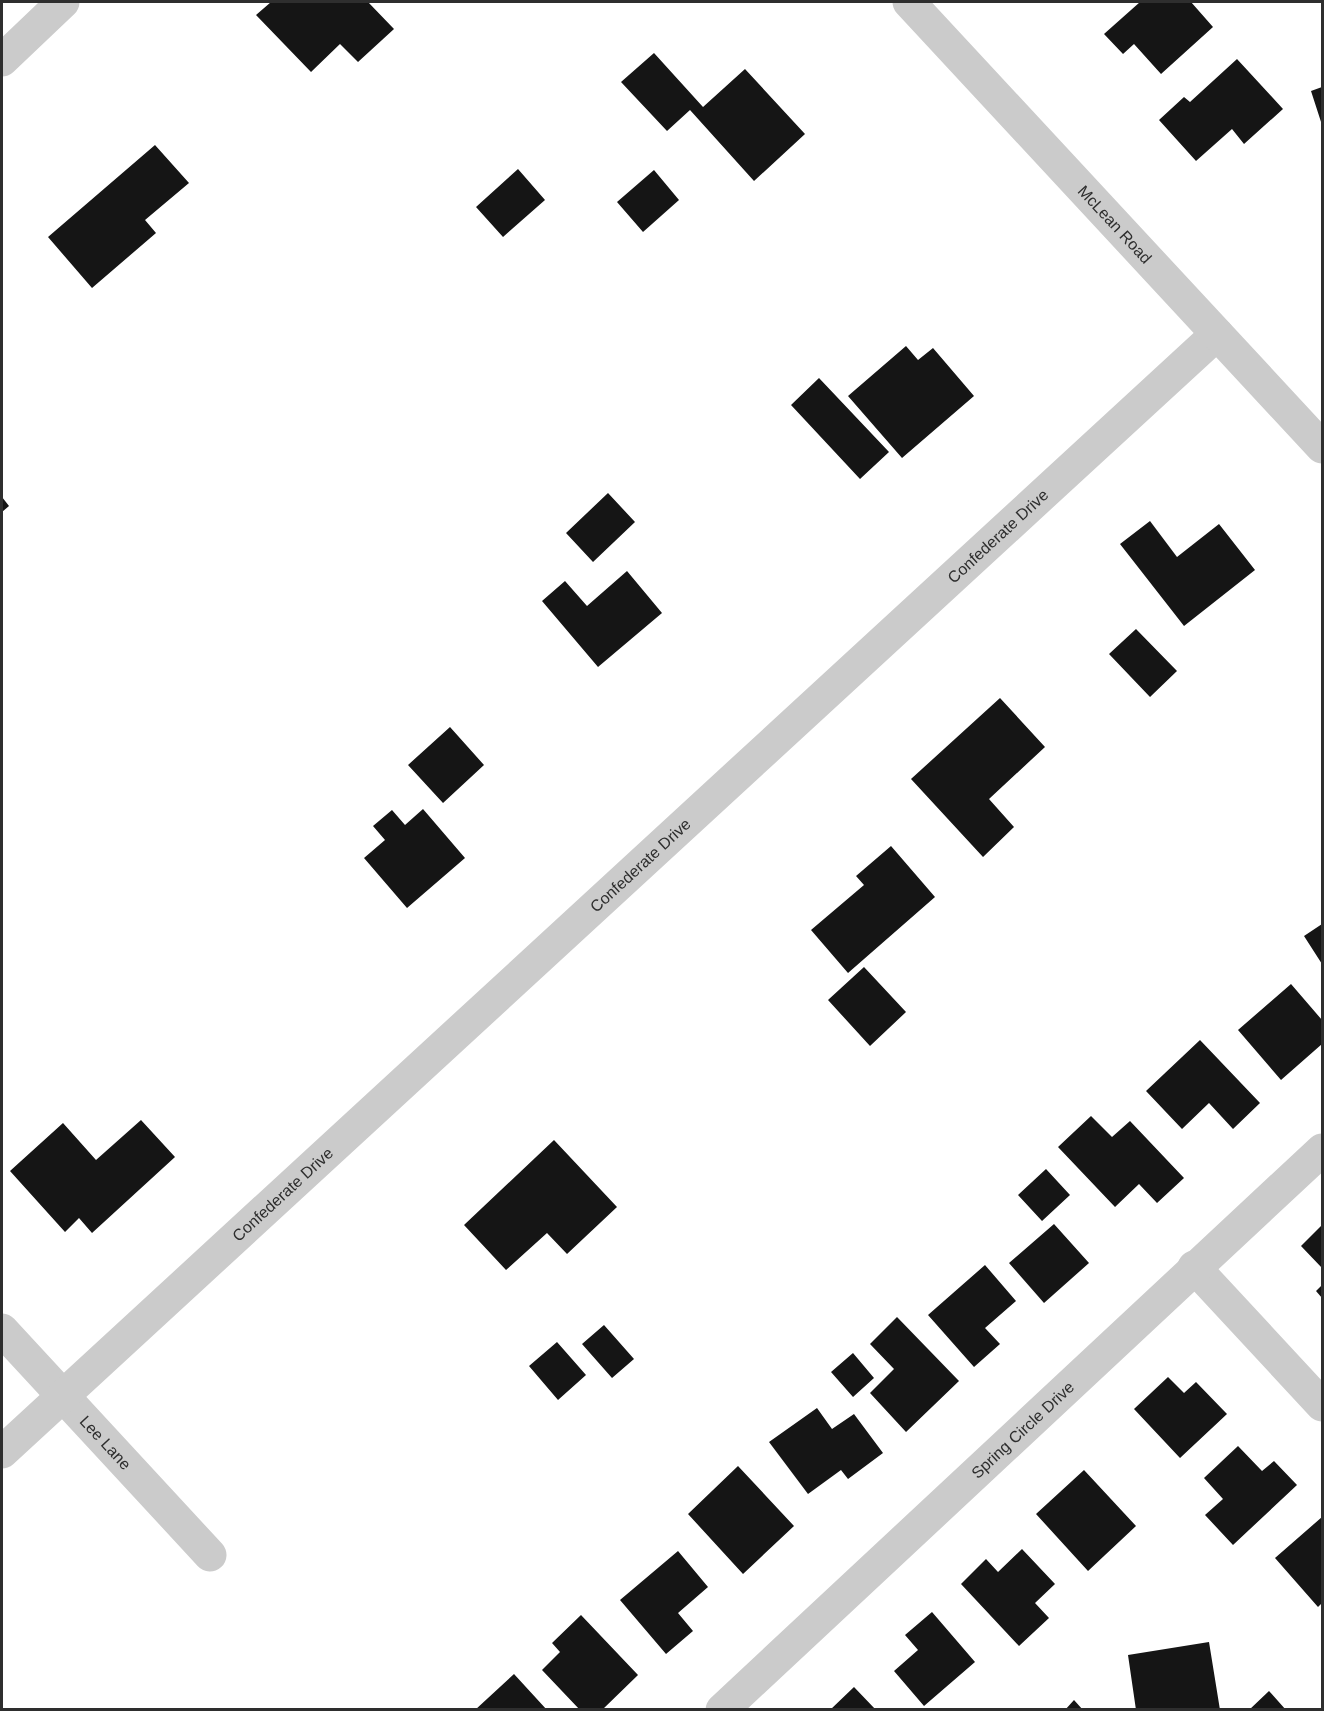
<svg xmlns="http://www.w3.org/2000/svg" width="1324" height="1711" font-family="Arial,sans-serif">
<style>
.building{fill:#151515}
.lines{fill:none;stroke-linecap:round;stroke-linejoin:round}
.minor{stroke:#cbcbcb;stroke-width:33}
.tertiary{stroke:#cbcbcb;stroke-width:33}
.labels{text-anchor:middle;stroke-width:6;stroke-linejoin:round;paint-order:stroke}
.street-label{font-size:16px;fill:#2e2e2e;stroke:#fff}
</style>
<rect width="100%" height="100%" fill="#fff"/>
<path class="building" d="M271 2H368L394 29 358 62 340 44 311 72 256 15Z
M1140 2H1191L1213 27 1161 74 1134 44 1123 54 1104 34Z
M654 53 703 107 745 69 805 134 754 181 690 110 667 131 621 82Z
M1237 59 1283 109 1244 144 1232 129 1196 161 1159 120 1184 97 1190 102Z
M1322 87V125L1311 91Z
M155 145 189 183 145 220 156 233 92 288 48 237Z
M518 169 545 200 503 237 476 207Z
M654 170 679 200 643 232 617 202Z
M906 346 918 360 933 348 974 396 902 458 848 396Z
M819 378 889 452 860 479 791 405Z
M608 493 635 522 593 562 566 533Z
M2 497 9 506 2 512Z
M1150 521 1177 557 1219 524 1255 570 1184 626 1120 544Z
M627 571 662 613 598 667 542 601 565 581 587 606Z
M1136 629 1177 671 1150 697 1109 654Z
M1000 698 1045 747 989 799 1014 827 983 857 911 779Z
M450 727 484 765 443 803 408 765Z
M423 809 465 858 407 908 364 858 385 840 373 826 392 810 405 825Z
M891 846 935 897 848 973 811 930 864 885 856 876Z
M1322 924V964L1304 936Z
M864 967 906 1012 870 1046 828 1000Z
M1291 984 1322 1020V1044L1281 1080 1238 1030Z
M1200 1040 1260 1103 1233 1129 1209 1103 1182 1129 1146 1091Z
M1091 1116 1112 1137 1130 1121 1184 1178 1157 1203 1139 1184 1115 1207 1058 1147Z
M141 1120 175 1157 92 1233 79 1218 65 1232 10 1171 63 1123 96 1160Z
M554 1140 617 1207 567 1254 547 1233 506 1270 464 1225Z
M1046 1169 1070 1195 1042 1221 1018 1195Z
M1054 1224 1089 1263 1044 1303 1009 1263Z
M1322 1225V1268L1301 1246Z
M985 1265 1016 1301 985 1328 1000 1344 974 1367 928 1315Z
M1322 1285V1298L1316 1291Z
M897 1317 959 1381 906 1432 870 1393 894 1369 870 1344Z
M604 1325 634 1359 612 1378 582 1344Z
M557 1342 586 1375 558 1400 529 1366Z
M853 1353 874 1378 853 1397 831 1372Z
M1168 1377 1184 1393 1196 1382 1227 1414 1180 1458 1134 1409Z
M817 1408 832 1429 854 1414 883 1453 848 1479 841 1470 808 1494 769 1442Z
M1238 1446 1262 1471 1274 1461 1297 1485 1233 1545 1205 1515 1223 1499 1204 1478Z
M738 1466 794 1526 743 1574 688 1514Z
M1084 1470 1136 1526 1088 1571 1036 1514Z
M1322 1517V1603L1318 1607 1275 1558Z
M1022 1549 1055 1584 1035 1603 1049 1618 1019 1646 961 1584 986 1559 998 1572Z
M678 1551 708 1587 678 1613 693 1631 666 1654 620 1600Z
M932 1612 975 1662 924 1706 894 1671 918 1650 905 1635Z
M581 1615 638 1675 602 1710H580L542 1670 560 1652 552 1643Z
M1209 1642 1220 1710H1136L1128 1655Z
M514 1674 547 1710H475Z
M854 1687 876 1710H830Z
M1269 1691 1286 1710H1249Z
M1074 1700 1083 1710H1065Z"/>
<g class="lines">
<g class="minor">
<path d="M2 60 63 2"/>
<path d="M1194 1267 1322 1405"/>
<path id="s1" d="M2 1330 210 1555"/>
<path id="s2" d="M2 1452 1217 334"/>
<path id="s3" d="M722 1710 1322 1150"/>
</g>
<path class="tertiary" id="s4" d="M909 2 1322 447"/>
</g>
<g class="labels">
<g class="street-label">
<text dy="6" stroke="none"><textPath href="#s4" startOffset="303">McLean Road</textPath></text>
<text dy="6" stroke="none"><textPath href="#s2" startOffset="1353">Confederate Drive</textPath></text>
<text dy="6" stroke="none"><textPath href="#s2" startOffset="867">Confederate Drive</textPath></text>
<text dy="6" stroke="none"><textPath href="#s2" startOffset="381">Confederate Drive</textPath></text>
<text dy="6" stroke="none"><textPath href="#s3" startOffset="411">Spring Circle Drive</textPath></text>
<text dy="6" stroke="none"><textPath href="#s1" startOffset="153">Lee Lane</textPath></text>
</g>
</g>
<rect width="1324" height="1711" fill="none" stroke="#2e2e2e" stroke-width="6"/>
</svg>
